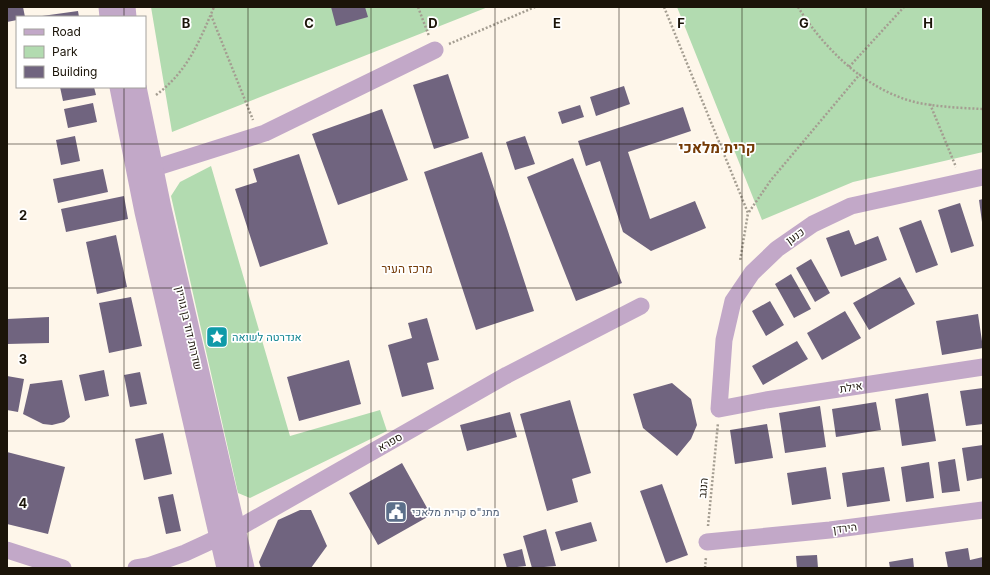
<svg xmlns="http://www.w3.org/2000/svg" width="990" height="575" font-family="Inter,Heebo,sans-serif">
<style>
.green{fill:#b2dbb0}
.building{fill:#70647f}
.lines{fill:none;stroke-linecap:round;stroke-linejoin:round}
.path{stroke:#a49d91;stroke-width:2.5;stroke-dasharray:2 2;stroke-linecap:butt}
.minor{stroke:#c2a8c8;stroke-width:17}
.tertiary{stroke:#c2a8c8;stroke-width:21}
.grid{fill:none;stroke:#1b1409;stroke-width:1;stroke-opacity:0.55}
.labels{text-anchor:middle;stroke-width:3.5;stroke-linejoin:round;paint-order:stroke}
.street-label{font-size:11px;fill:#1b1409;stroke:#fff}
.culture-label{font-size:11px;fill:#0d838f;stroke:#fff;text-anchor:start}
.service-label{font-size:11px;fill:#4e5e75;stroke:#fff;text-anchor:start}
.neighbourhood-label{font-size:12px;fill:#743a06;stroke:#fff}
.district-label{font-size:15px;font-weight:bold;fill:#743a06;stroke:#fff}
.grid-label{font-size:13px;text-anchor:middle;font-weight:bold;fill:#1b1409;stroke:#fff;stroke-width:3.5;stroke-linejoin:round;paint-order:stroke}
</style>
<rect width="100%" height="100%" fill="#fef6ea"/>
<path class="green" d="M151 7H488L172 132Z
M677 7H983V152L853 182 762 220Z
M211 166 290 436 380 410 387 431 250 498 238 493 171 196 180 182Z"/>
<path class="building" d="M7 7H23L25 17H17V20L7 22Z
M331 7H365L368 17 336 26Z
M78 11 79 17H42V16Z
M448 74 469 138 434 149 413 85Z
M624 86 630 104 596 116 590 97Z
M60 87H94L96 95 63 101Z
M93 103 97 122 68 128 64 109Z
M580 105 584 117 562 124 558 112Z
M683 107 691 131 628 152 650 219 695 201 706 228 651 251 623 232 600 161 586 166 578 141Z
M382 109 408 180 338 205 312 134Z
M75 136 80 161 61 165 56 140Z
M525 136 535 164 515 170 506 142Z
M482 152 534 311 476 330 424 172Z
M299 154 328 244 260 267 235 189 257 182 253 169Z
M573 158 622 283 576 301 527 177Z
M103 169 108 192 58 203 53 179Z
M124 196 128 219 66 232 61 209Z
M983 199V222H982L979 200Z
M960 203 974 246 951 253 938 210Z
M921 220 938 265 916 273 899 228Z
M849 230 855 245 878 236 887 260 841 277 826 238Z
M116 235 127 287 97 294 86 242Z
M811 259 830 293 815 302 796 268Z
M791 274 811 309 794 318 775 284Z
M900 277 915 304 869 330 853 303Z
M131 297 142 346 109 353 99 303Z
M770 301 784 325 766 336 752 311Z
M845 311 861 338 822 360 807 333Z
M978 314 983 348 942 355 936 321Z
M49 317V343L7 344V319Z
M427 318 439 360 427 363 434 389 402 397 388 345 412 338 408 323Z
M797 341 808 359 763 385 752 366Z
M349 360 361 404 299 421 287 377Z
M104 370 109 396 85 401 79 375Z
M140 372 147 404 130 407 124 375Z
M7 376 24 379 18 412 7 410Z
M62 380 70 417 64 422 52 425 43 424 23 414 30 384Z
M672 383 691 399 697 425 691 439 677 456 643 428 633 394Z
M983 388V424L966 426 960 391Z
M928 393 936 441 902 446 895 399Z
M570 400 591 473 572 479 578 502 547 511 520 414Z
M876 402 881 430 836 437 832 409Z
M820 406 826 447 785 453 779 413Z
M510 412 517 437 467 451 460 425Z
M767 424 773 458 735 464 730 430Z
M163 433 172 474 144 480 135 439Z
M983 445V478L967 481 962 448Z
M7 452 65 467 48 534 7 524Z
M955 459 960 491 942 493 938 462Z
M929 462 934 498 906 502 901 467Z
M402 463 431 515 378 545 349 493Z
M826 467 831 499 792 505 787 473Z
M884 467 890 501 847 507 842 473Z
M662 484 688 555 666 563 640 491Z
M173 494 181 531 166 534 158 497Z
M300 510H311L327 546 311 568H261L259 562 278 520Z
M591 522 597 541 561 551 555 532Z
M546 529 556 566 532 568 523 536Z
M968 548 970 560 983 557V568H948L945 552Z
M522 549 526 566 507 568 503 554Z
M817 555 818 568H797L796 556Z
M913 558 914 568H890L889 562Z"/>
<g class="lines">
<path class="path" d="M418 7 429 36
M664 7 748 213 740 261
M798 7C825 50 868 92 919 103 940 107 962 108 983 109
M211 15 253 120
M449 44 535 7
M849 67 904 7
M156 95C188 71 199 42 214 7
M930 104 956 167
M749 212 771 180 860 74
M708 526 718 423
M705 568 706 557"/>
<path class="minor" d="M142 172 265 133 435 50
M983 177 851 206 813 224 777 249 752 273 733 301 724 340 719 409 766 400 983 367
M707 542 830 530 983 510
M7 550 63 568
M136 568 148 566 185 553 235 530 507 375 641 306"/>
<path class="tertiary" d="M109 7 110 17
M125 7 126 17
M120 87 145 212 227 568
M136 87 161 208 244 568"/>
</g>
<path class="grid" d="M124 7V17M248 7V568M371 7V568M495 7V568M619 7V568M742 7V568M866 7V568M124 87V568M7 144H983M7 288H983M7 431H983"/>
<defs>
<g id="sight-square" transform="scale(1.15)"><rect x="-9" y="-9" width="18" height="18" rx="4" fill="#0f9aa8" stroke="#fff"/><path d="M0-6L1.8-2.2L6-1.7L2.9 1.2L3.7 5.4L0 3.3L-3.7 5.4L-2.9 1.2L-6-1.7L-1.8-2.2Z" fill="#fff"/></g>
<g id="civic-square" transform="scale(1.15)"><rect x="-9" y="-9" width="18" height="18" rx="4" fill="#5c6f8a" stroke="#fff"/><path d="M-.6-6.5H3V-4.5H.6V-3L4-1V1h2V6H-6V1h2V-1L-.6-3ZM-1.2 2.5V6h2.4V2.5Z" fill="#fff"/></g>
</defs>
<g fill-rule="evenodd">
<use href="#sight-square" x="217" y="337"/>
<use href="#civic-square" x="396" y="512"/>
</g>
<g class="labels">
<g class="street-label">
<text transform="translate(795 236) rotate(-35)" y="4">כנען</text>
<text transform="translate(189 328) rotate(77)" y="4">שדרות דוד בן גוריון</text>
<text transform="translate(851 387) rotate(-9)" y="4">אילת</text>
<text transform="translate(390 442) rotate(-30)" y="4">ספרא</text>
<text transform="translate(703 488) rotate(-85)" y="4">הנגב</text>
<text transform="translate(845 528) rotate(-7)" y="4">הירדן</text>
</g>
<g class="culture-label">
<text x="232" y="341">אנדרטה לשואה</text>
</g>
<g class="service-label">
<text x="412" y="516">מתנ"ס קרית מלאכי</text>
</g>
<g class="neighbourhood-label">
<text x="407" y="273">מרכז העיר</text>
</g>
<g class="district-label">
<text x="717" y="153">קרית מלאכי</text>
</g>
</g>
<g class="grid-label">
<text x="186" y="28">B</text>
<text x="309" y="28">C</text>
<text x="433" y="28">D</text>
<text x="557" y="28">E</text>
<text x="681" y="28">F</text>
<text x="804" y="28">G</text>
<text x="928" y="28">H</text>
<text x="23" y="220">2</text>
<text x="23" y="364">3</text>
<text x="23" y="508">4</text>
</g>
<rect width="990" height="575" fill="none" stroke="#1b1409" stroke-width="16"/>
<rect x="16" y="16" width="130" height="72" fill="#ffffff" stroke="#a4a19d"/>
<rect x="24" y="29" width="20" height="6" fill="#c2a8c8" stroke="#a4a19d"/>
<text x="52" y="36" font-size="12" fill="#1b1409">Road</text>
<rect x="24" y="46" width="20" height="12" fill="#b2dbb0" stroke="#a4a19d"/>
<text x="52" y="56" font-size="12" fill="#1b1409">Park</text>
<rect x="24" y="66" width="20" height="12" fill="#70647f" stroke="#a4a19d"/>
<text x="52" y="76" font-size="12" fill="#1b1409">Building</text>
</svg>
